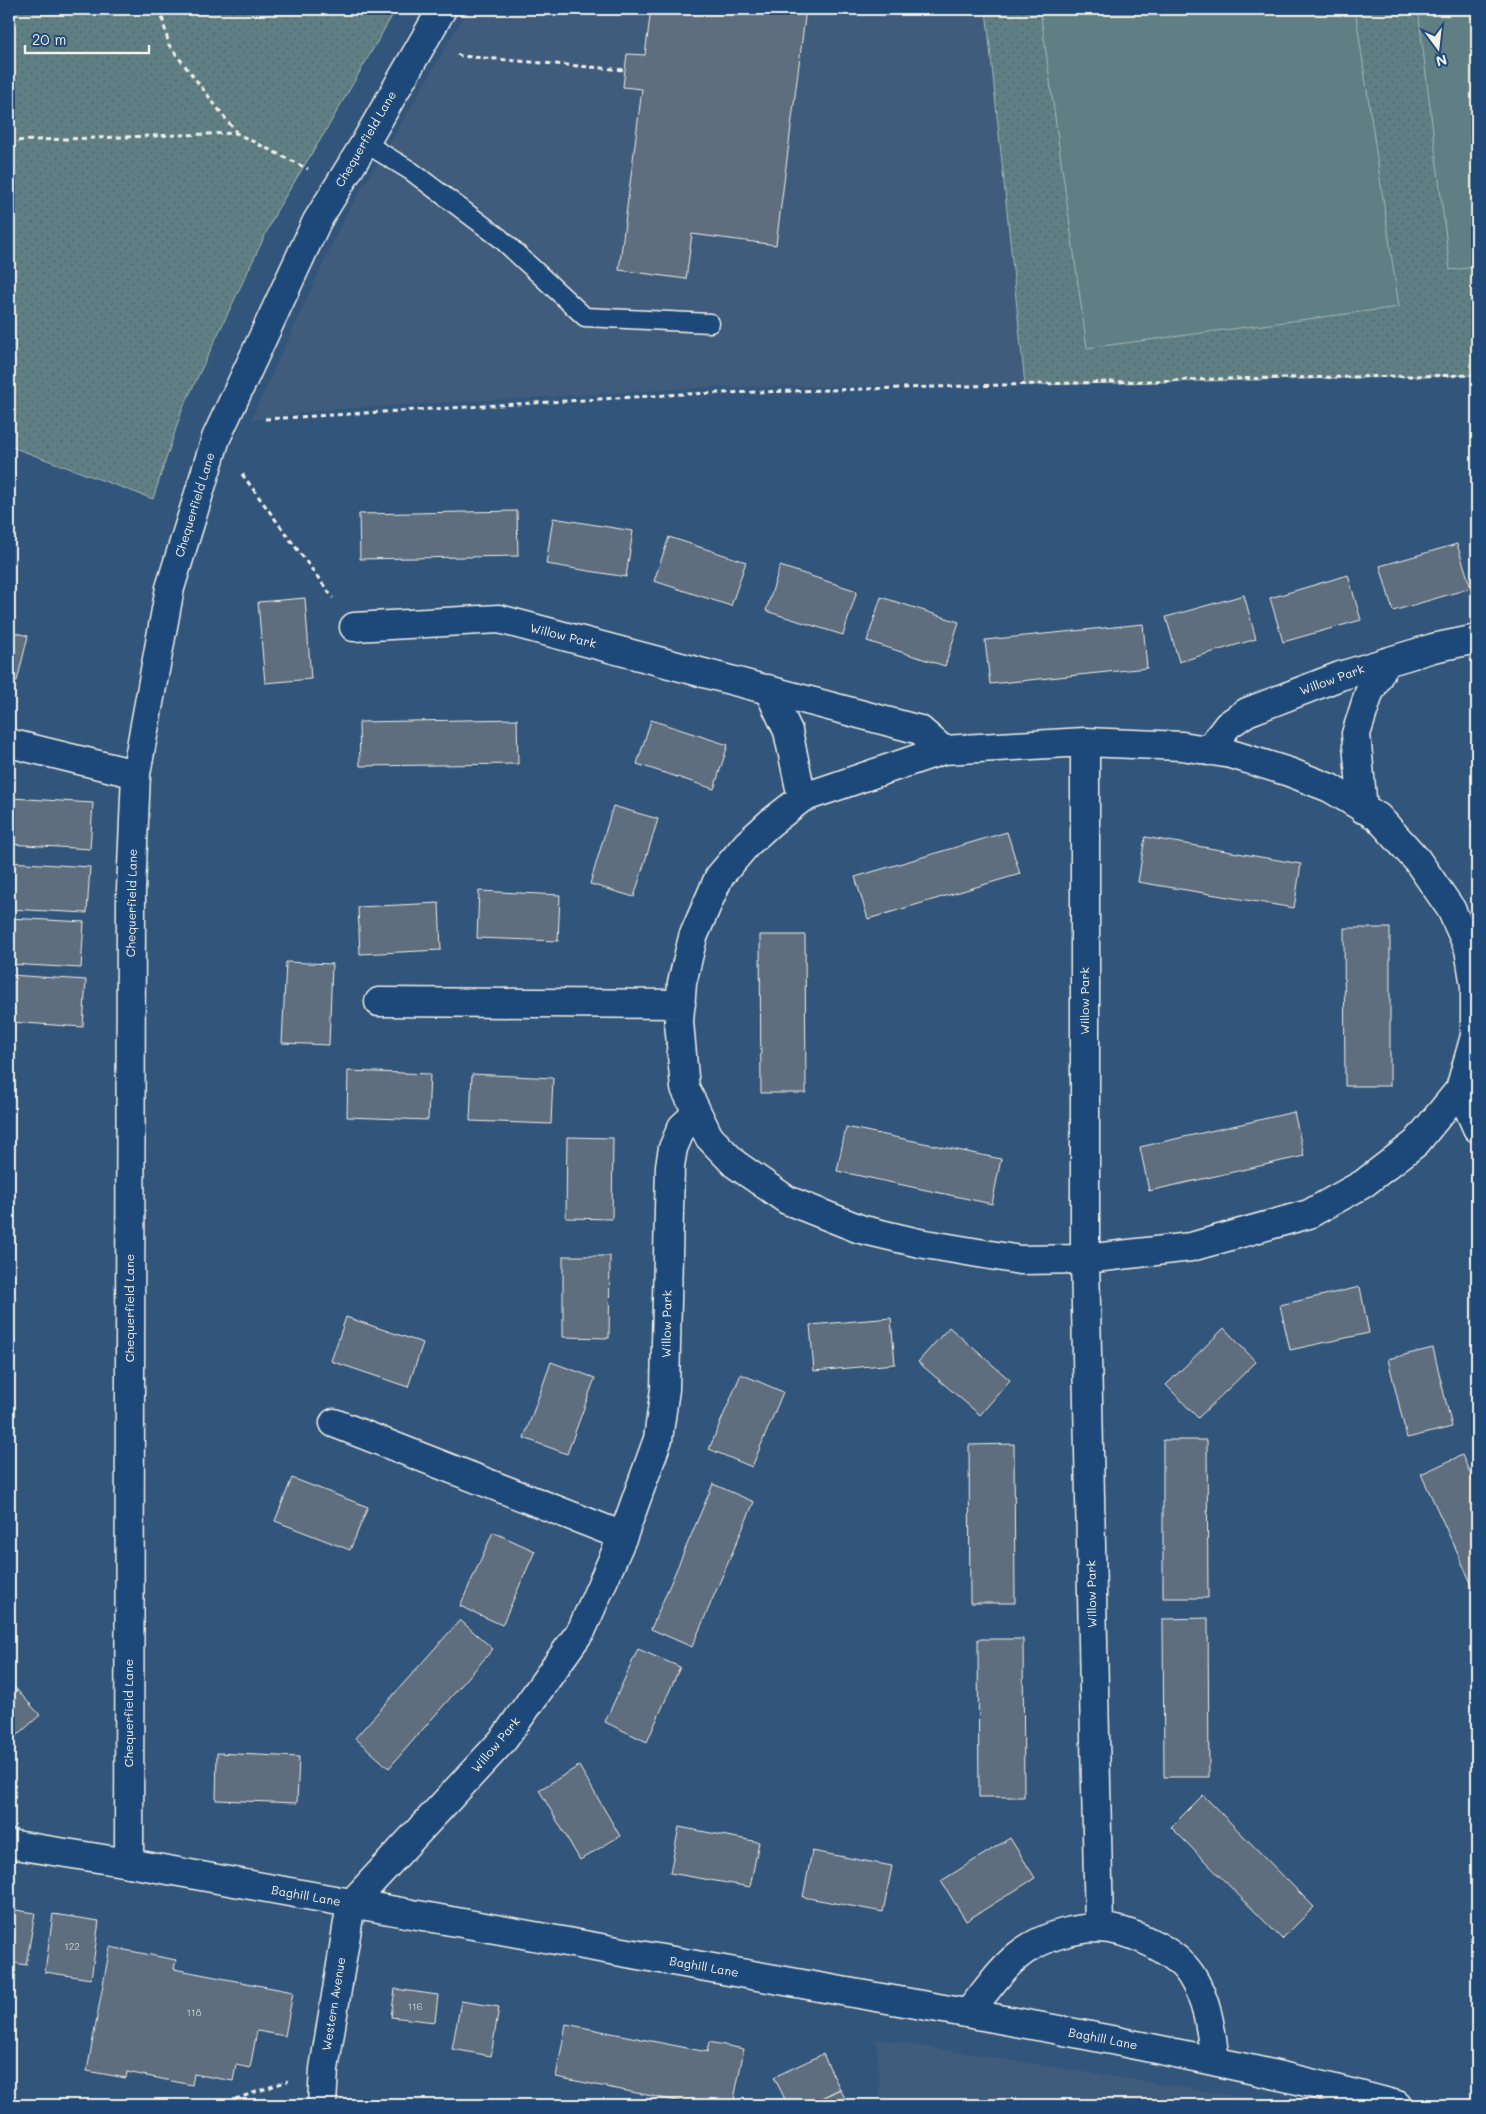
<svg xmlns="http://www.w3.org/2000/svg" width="1486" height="2114" font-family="Mali,sans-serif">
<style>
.built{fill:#3f5c7c}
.park{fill:url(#park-dots);stroke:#a9b8b6}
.pitch{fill:#5e7f84;stroke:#a9b8b6}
.building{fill:#5e6e7e;stroke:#f4f1e8}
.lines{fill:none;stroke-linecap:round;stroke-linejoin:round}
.service-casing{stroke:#f4f1e8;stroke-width:21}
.minor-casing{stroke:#f4f1e8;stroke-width:31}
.tertiary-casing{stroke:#f4f1e8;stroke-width:31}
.path{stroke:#f4f1e8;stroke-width:3;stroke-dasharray:5 4;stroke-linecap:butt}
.service{stroke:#1f4a7a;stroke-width:18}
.minor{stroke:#1f4a7a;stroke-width:28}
.tertiary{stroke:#1f4a7a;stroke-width:28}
.labels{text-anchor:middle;stroke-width:5;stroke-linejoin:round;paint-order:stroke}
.number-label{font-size:10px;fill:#ced0ce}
.street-label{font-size:12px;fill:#f4f1e8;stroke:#1f4a7a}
</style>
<defs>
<pattern id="park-dots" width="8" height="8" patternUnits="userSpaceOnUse" patternTransform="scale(1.25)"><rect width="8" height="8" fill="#5e7f84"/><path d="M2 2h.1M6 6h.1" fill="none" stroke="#556668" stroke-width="1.8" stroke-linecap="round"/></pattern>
</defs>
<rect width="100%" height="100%" fill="#32557b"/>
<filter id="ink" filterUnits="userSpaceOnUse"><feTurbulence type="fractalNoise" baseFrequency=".02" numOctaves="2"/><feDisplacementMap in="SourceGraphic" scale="10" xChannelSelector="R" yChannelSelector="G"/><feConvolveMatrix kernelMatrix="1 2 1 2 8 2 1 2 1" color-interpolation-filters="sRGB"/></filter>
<g filter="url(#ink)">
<path class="built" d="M468 9H986L1025 385 714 387 321 410 251 420 346 214 394 136Z
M877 2039 1292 2105H880Z"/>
<path class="park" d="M9 9H396L325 132 277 210 182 410 153 499 9 446Z
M986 9H1477V375L1025 385Z"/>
<path class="pitch" d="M1040 9H1355L1399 307 1087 348Z
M1418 9H1477V267L1450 270Z"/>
<path class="building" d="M651 9H806L776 245 692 234 686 279 619 270 642 89 623 87 625 70 627 54 645 55Z
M517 511 518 556 360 559 359 514Z
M553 518 633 531 626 577 546 564Z
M669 537 746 562 731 606 654 581Z
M1457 544 1471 588 1393 611 1380 566Z
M780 566 857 591 843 635 766 611Z
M1348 575 1361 620 1283 642 1270 598Z
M1244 595 1256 639 1179 662 1166 617Z
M881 597 959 622 945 666 867 641Z
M305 598 311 679 265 683 258 602Z
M1143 624 1147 668 990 684 985 640Z
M9 631 28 636 17 681 9 679Z
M517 719 518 764 360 766 359 722Z
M651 720 728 745 714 789 637 764Z
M12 798 93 803 90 849 9 844Z
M613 806 658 819 634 897 590 884Z
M1477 820V834L1471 825Z
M1007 832 1020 874 868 919 855 877Z
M1145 837 1301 864 1294 908 1138 882Z
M9 862 90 867 87 913 9 909Z
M479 891 560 895 558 941 477 938Z
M439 903 441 950 360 954 358 907Z
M9 918 84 922 81 968 9 964Z
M1344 928H1390V1086H1345Z
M760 935H805L806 1093H761Z
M286 962 332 964 329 1045 282 1043Z
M9 975 86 980 83 1027 9 1022Z
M348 1071 430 1074 428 1120 347 1117Z
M472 1074 553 1078 551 1124 470 1121Z
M1294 1112 1304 1156 1149 1191 1140 1147Z
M846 1127 1001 1159 992 1204 837 1171Z
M567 1137 613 1138 612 1219 566 1218Z
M563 1256H610L609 1338 563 1337Z
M1360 1287 1369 1333 1290 1350 1280 1305Z
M346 1317 423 1343 408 1387 331 1361Z
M891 1318 895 1364 814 1371 810 1325Z
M949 1327 1010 1380 980 1415 918 1362Z
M1224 1328 1256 1362 1198 1418 1166 1385Z
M1433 1348 1452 1427 1407 1438 1388 1359Z
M551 1362 595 1378 567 1454 524 1438Z
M741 1374 783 1392 752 1467 709 1449Z
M1163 1440H1207L1208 1598H1163Z
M1014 1444 1015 1603H970L969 1445Z
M1462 1455 1477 1489V1596L1421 1474Z
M292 1478 368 1507 350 1550 275 1521Z
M713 1484 754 1502 692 1647 651 1629Z
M493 1532 535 1551 502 1625 460 1606Z
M1208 1618 1209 1777H1164L1163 1619Z
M460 1620 493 1649 389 1768 355 1738Z
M978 1639H1023L1024 1797H979Z
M638 1649 680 1667 647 1742 605 1722Z
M9 1681 17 1690 9 1698Z
M17 1690 40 1715 9 1743V1698Z
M217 1753 299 1757 297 1803 216 1800Z
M579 1766 620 1836 580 1860 539 1790Z
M1203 1795 1314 1907 1282 1939 1171 1827Z
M679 1827 759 1842 750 1887 670 1873Z
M1010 1838 1035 1878 966 1921 941 1881Z
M812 1851 892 1866 883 1912 803 1897Z
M9 1909 35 1913 26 1965 9 1962Z
M53 1914 99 1921 91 1979 45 1972Z
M110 1947 176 1960 174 1969 293 1992 285 2036 257 2031 250 2068 236 2065 233 2081 194 2074 192 2085 127 2072 126 2078 87 2071Z
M395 1989 438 1995 435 2022 391 2017Z
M461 2001 499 2007 491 2056 452 2049Z
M566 2024 707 2052 709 2042 744 2049 733 2105H697L556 2077Z
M823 2054 840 2089 807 2105H788L774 2077Z
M840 2089 849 2105H807Z"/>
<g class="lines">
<g class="service-casing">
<path id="service" d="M365 143 411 171 500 238 585 317 710 323"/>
</g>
<g class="minor-casing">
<path id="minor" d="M354 627 499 619 920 730 943 750 1085 742 1182 746 1231 754 1289 772 1330 788 1378 817 1417 860 1451 909 1469 949 1475 986V1036L1460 1089 1416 1143 1363 1184 1309 1214 1191 1247 1085 1259 1020 1260 919 1243 860 1229 787 1200 735 1164 709 1137 685 1088 679 1022 682 983 693 937 719 877 747 844 770 823 802 798 943 750
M768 689 788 731 802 798
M1085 742V1259L1099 1928
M9 743 136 774
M1208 751 1228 725 1247 712 1340 676 1433 648 1477 639
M1363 809 1356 734 1369 693 1386 662
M379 1002 681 1004
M1460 1089 1477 1128
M334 1423 623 1536
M129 1863 131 890 136 774 170 588 216 438 317 221 365 143 442 9
M351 1904 504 1739 582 1629 623 1536 658 1439 665 1389 670 1166 673 1148 682 1127 697 1113
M968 2013C985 1993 1001 1967 1024 1951 1044 1937 1073 1928 1099 1928 1128 1929 1174 1949 1191 1975 1208 2002 1211 2030 1215 2061"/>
</g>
<g class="tertiary-casing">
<path id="tertiary" d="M9 1844 129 1863C359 1906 589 1946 819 1987 1012 2021 1207 2054 1397 2105
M322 2105 324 2069 351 1904"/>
</g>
<path class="path" d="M160 9 169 45 236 132
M457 54 461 56 625 70
M9 141 236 133 308 169
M265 419 684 394 1221 379 1477 375
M242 474 333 598
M218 2105 288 2081"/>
<use href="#service" class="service"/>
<use href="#minor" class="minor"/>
<use href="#tertiary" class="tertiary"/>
</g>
</g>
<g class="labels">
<g class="number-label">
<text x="72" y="1950">122</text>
<text x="415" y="2010">116</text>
<text x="194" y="2016">118</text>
</g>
<g class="street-label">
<text transform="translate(366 139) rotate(-60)" y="4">Chequerfield Lane</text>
<text transform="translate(195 505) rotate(-73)" y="4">Chequerfield Lane</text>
<text transform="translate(563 636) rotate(14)" y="4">Willow Park</text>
<text transform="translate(1332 680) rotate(-20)" y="4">Willow Park</text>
<text transform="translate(132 903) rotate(-89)" y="4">Chequerfield Lane</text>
<text transform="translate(1085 1001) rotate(-90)" y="4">Willow Park</text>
<text transform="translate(130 1308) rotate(-90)" y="4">Chequerfield Lane</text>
<text transform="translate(667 1324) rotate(-89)" y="4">Willow Park</text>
<text transform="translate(1092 1594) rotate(-91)" y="4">Willow Park</text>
<text transform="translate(129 1713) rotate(-90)" y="4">Chequerfield Lane</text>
<text transform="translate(496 1745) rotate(-50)" y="4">Willow Park</text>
<text transform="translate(306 1896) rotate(10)" y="4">Baghill Lane</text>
<text transform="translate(704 1967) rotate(10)" y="4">Baghill Lane</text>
<text transform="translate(334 2004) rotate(-81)" y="4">Western Avenue</text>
<text transform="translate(1103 2039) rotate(11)" y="4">Baghill Lane</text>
</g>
</g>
<rect width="1486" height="2114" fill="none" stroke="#1f4a7a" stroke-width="30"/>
<rect x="15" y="15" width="1456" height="2084" fill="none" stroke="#f4f1e8" stroke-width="2" filter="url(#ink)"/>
<g transform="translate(1438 48) rotate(165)" stroke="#1f4a7a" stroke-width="4" paint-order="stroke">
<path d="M0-4L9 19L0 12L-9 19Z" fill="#f4f1e8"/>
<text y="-8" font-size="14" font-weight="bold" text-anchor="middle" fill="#f4f1e8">N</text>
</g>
<path d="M25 45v8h124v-8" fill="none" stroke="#f4f1e8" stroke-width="2.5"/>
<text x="32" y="45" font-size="15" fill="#f4f1e8" stroke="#1f4a7a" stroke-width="4" paint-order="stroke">20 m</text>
</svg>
